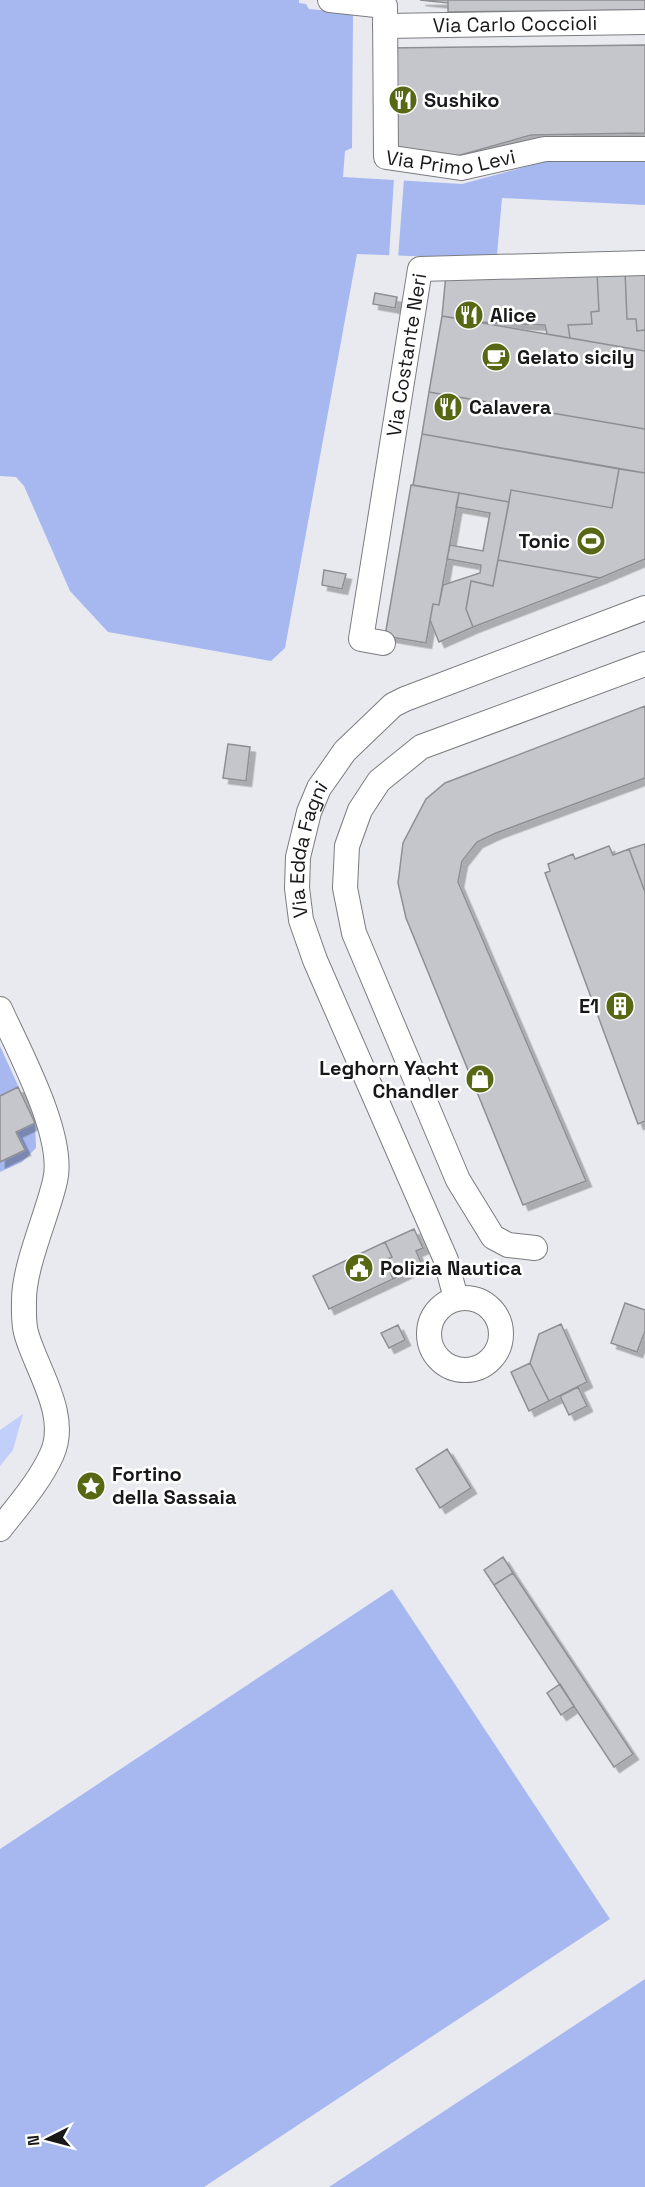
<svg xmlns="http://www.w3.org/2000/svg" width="645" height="2187" font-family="'Space Grotesk',sans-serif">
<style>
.green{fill:#c2cffa}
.water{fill:#a7b8f1}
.pier{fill:#e9eaef}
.building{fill:#c5c6cb;stroke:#8e8f93;stroke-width:1.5;filter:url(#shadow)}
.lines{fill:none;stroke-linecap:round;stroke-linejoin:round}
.minor-casing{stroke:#7b7c80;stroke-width:26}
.minor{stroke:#fff;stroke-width:24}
.labels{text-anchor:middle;stroke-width:5;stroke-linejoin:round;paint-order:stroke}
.street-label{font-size:20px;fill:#18181a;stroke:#fff}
.poi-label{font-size:20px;font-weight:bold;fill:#18181a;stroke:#fff;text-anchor:start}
</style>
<defs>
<filter id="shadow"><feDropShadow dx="5.5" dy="5.5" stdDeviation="0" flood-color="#0004"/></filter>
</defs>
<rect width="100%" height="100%" fill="#e9eaef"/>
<path class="green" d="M23 1414 13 1450 0 1466V1430Z"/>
<path class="water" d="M0 0H299V3L306 4 309 9 353 13 352 148 345 151 343 177 462 184 561 157 645 162V205L502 198 497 255 492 259 357 254 285 648 271 661 108 632 70 591 24 486 16 477 0 476Z
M0 1046 35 1123 36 1148 22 1162 0 1172Z
M392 1589 610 1919 204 2187H0V1849Z
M645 1979V2187H329Z"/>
<path class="pier" d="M394 178 404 179 398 258 389 257Z"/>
<path class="building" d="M420 0H448V3Z
M448 0H645V10L448 12Z
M645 45V133L531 135 450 158 392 149 387 48Z
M625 271H645V330L637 331 636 319H627Z
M625 271 627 319H636L637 331 645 330V351L570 338 568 325 592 324 591 312 599 311 597 272Z
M597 272 599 311 591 312 592 324 568 325 570 338 547 334 545 325 479 322 442 316 446 274Z
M375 293 397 297 395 308 373 304Z
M442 316 645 351V429L429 392Z
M429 392 645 429V473L422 434Z
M422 434 619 469 612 508 511 490 509 502 413 485Z
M619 469 645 473V559L600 578 498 560 511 490 612 508Z
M411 485 459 493 439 605 433 604 426 643 385 636Z
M459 493 509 502 493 586 471 581 466 609 473 627 439 642 430 620 433 604 439 605 443 585 480 573 481 565 447 559 450 545 483 551 490 513 456 507Z
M498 560 600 578 473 627 466 609 471 581 493 586Z
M324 570 346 574 342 589 322 585Z
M645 706V778L496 833 477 842 462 861 458 882 586 1181 523 1205 406 918 398 883 403 843 426 799 445 783Z
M228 744 250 747 246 781 223 778Z
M645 844V892L629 849Z
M609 846 613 855 629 849 645 892V1121L638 1124 545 873 550 871 548 864 573 854 575 859Z
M18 1087 35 1123 16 1132 25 1150 0 1162V1096Z
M414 1229 423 1248 416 1251 422 1265 393 1279 385 1260 392 1257 385 1242Z
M385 1242 392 1257 385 1260 393 1279 329 1309 313 1276Z
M625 1303 645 1310V1331L637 1352 611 1343Z
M561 1324 587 1382 549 1401 530 1363 539 1334Z
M398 1325 405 1340 389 1348 381 1333Z
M530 1363 549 1401 529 1411 511 1372Z
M578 1387 587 1406 569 1415 560 1396Z
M447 1449 471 1488 440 1508 416 1469Z
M503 1557 513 1573 494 1585 484 1570Z
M513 1573 633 1754 614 1767 494 1585Z
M560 1684 574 1706 561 1715 547 1693Z"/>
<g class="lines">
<g class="minor-casing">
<g id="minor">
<path id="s1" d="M330 0 385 6 386 157 461 168 545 149H645"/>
<path id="s2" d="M385 26 645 22"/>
<path id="s3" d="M383 643 361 639 420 269 645 263"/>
<path d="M0 1009C19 1051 66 1137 55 1181 47 1216 24 1266 24 1300 24 1312 23 1325 27 1336 38 1372 69 1416 52 1454 40 1481 18 1506 0 1529"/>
<path d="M535 1248 508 1245 493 1237 458 1180 354 933 345 888 347 846 360 810 379 781 421 747 645 664"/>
<circle cx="465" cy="1334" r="36"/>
<path id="s4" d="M456 1299 446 1260 315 960 301 920 297 888 298 857 309 812 319 788 345 751 393 705 405 699 645 608"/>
</g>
</g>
<use href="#minor" class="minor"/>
</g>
<defs>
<g id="restaurant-disc" transform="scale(1.5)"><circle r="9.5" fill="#566813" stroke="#fff"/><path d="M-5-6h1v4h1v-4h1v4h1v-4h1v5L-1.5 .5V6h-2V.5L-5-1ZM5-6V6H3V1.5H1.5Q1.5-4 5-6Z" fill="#fff"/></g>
<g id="cafe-disc" transform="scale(1.5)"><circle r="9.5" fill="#566813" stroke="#fff"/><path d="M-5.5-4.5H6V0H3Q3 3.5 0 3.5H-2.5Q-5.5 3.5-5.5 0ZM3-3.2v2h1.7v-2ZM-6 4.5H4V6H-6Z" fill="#fff"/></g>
<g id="stadium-disc" transform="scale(1.5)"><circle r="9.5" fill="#566813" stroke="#fff"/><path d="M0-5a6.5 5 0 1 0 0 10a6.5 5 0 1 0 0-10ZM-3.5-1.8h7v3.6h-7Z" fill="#fff"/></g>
<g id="building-disc" transform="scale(1.5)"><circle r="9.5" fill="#566813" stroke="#fff"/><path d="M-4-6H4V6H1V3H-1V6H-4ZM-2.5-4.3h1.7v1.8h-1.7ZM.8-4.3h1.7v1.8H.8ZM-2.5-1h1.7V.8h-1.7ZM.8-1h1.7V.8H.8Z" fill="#fff"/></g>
<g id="shop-disc" transform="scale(1.5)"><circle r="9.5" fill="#566813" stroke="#fff"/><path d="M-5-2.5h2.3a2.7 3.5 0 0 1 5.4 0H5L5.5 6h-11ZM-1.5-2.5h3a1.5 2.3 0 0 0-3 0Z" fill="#fff"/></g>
<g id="civic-disc" transform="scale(1.5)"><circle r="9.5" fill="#566813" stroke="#fff"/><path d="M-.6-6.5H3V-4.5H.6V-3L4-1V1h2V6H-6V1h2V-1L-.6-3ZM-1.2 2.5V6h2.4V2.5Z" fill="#fff"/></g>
<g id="sight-disc" transform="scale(1.5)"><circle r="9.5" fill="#566813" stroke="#fff"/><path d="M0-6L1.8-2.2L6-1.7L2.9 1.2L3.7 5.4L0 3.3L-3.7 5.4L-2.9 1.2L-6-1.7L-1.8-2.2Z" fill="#fff"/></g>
</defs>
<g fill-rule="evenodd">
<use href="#restaurant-disc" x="403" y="100"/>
<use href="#restaurant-disc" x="469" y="315"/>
<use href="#cafe-disc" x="496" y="357"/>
<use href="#restaurant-disc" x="448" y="407"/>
<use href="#stadium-disc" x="591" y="541"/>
<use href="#building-disc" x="620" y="1006"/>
<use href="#shop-disc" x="480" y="1079"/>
<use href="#civic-disc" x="359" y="1268"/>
<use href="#sight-disc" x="91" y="1486"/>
</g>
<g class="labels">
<g class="street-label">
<text dy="7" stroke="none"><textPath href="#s2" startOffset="130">Via Carlo Coccioli</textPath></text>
<text dy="7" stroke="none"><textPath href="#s1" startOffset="272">Via Primo Levi</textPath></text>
<text dy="7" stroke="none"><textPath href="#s3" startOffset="310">Via Costante Neri</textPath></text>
<text dy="7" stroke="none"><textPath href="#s4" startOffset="482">Via Edda Fagni</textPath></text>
</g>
<g class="poi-label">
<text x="424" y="107">Sushiko</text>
<text x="490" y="322">Alice</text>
<text x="517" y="364">Gelato sicily</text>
<text x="469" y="414">Calavera</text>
<text x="570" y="548" text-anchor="end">Tonic</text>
<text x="599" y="1013" text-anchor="end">E1</text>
<text x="459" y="1075" text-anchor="end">Leghorn Yacht<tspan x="459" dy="23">Chandler</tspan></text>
<text x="380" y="1275">Polizia Nautica</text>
<text x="112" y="1481">Fortino<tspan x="112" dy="23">della Sassaia</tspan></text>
</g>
</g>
<g transform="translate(48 2139) rotate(264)" stroke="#ffffff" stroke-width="4.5" paint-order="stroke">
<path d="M0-4.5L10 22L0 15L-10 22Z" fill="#18181a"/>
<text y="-9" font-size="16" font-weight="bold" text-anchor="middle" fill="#18181a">N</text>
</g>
</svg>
